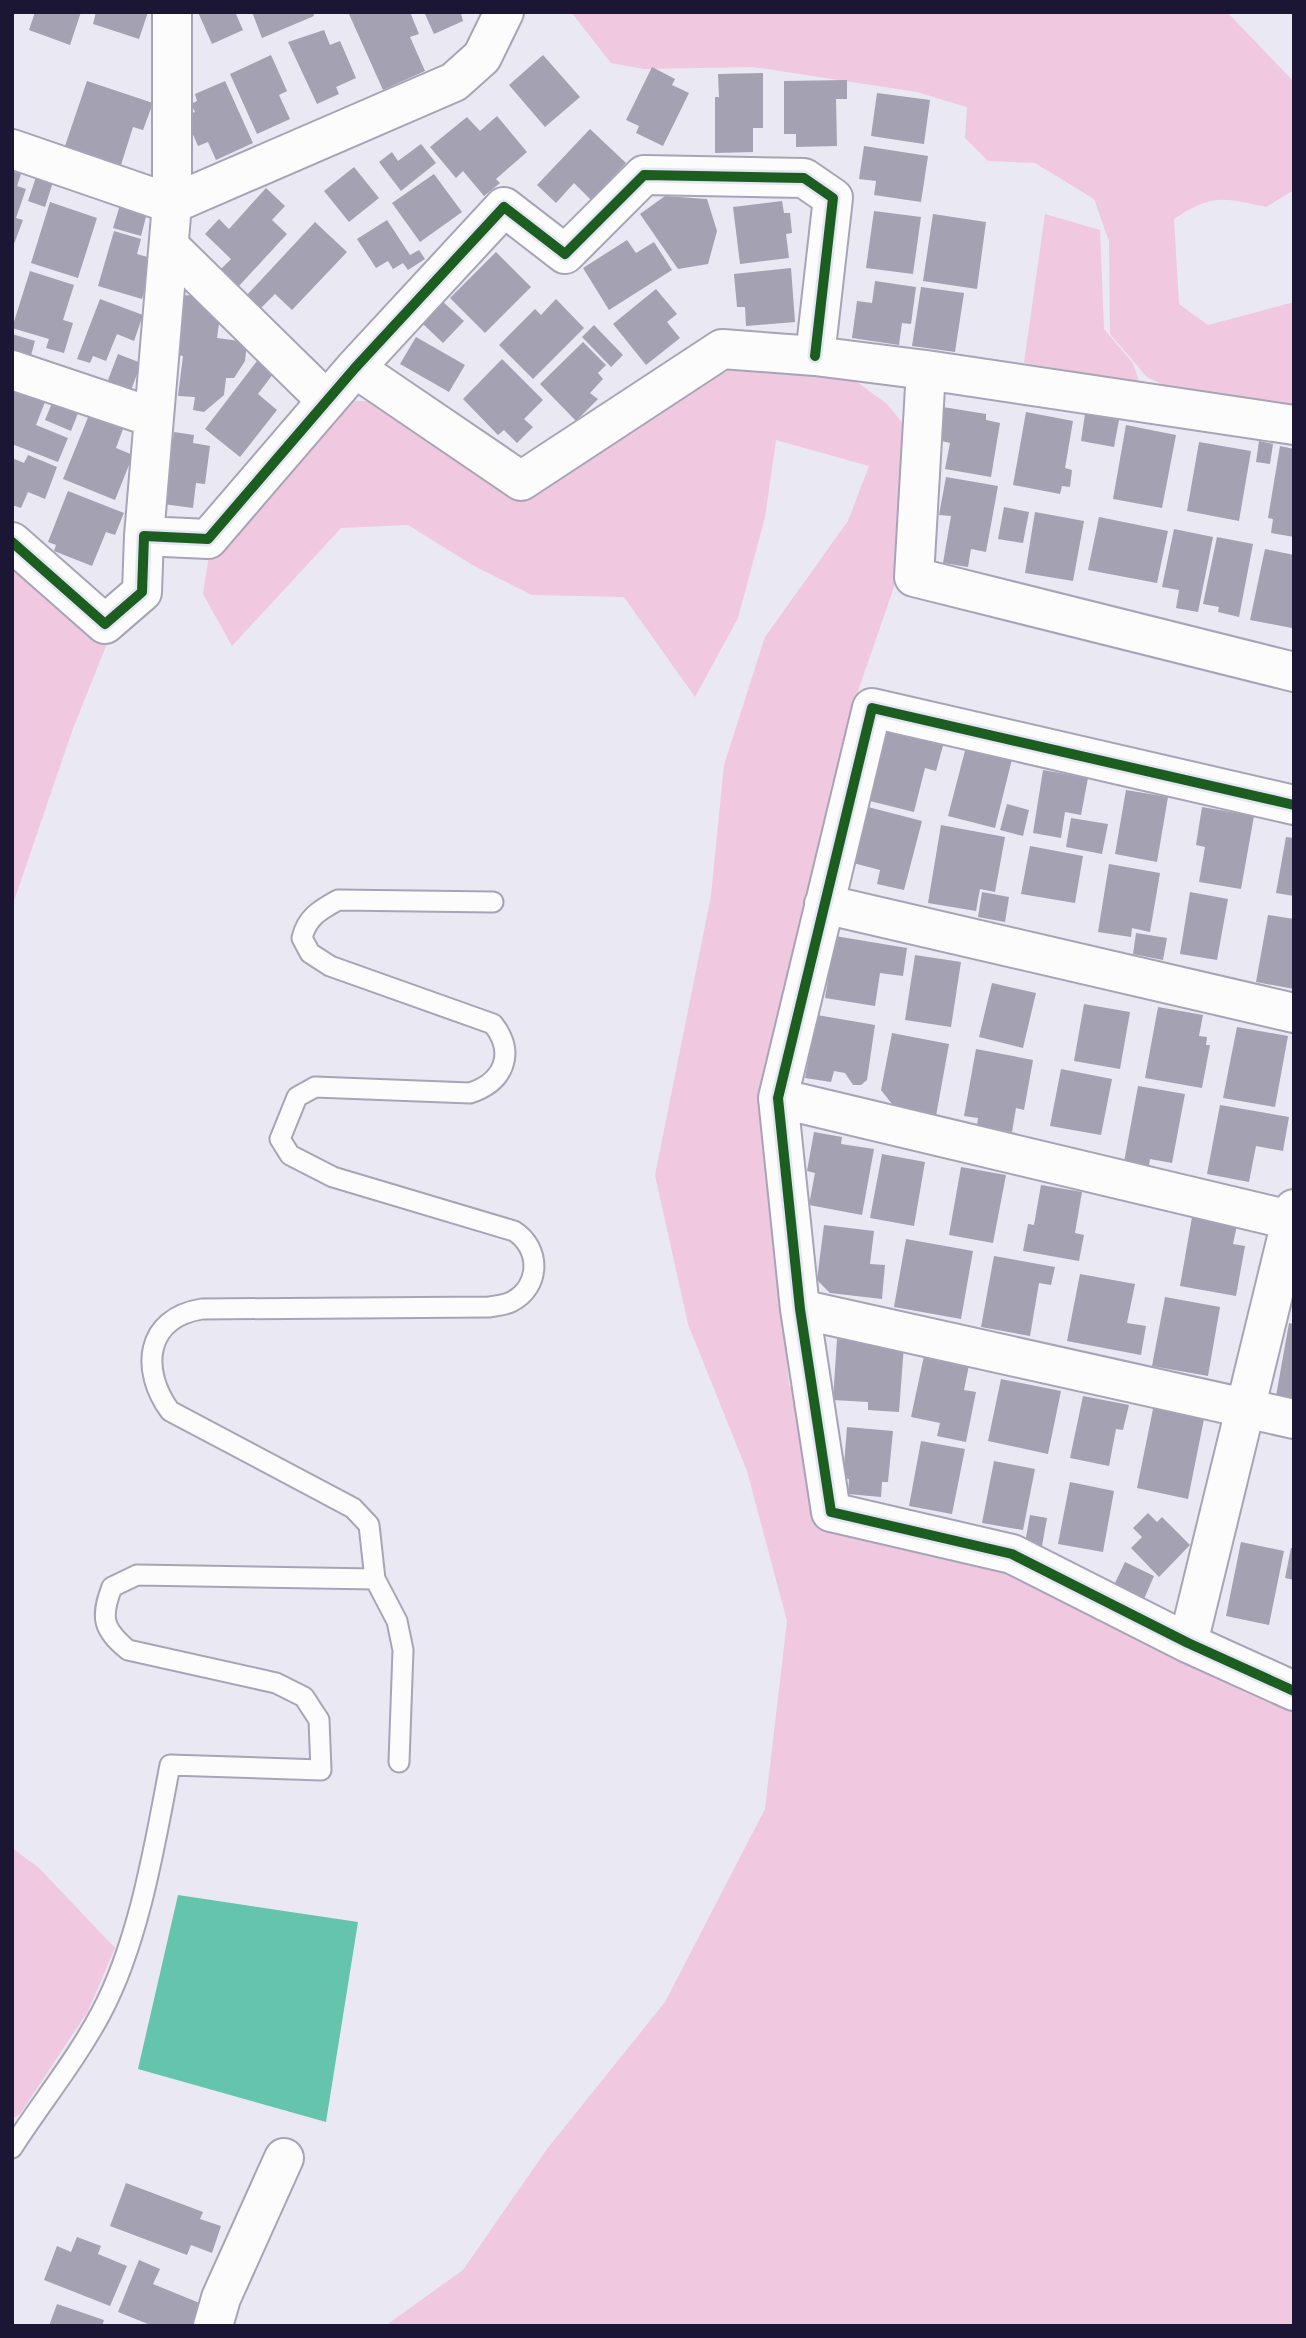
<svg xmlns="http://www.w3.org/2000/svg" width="1306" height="2338" font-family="'PT Sans',sans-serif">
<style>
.green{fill:#f0c8e0}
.water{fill:#64c5ac}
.building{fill:#a4a1b3}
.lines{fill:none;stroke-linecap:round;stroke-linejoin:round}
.lane-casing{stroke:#a7a4b7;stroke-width:23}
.street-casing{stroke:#a7a4b7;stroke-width:42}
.lane{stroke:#fcfcfd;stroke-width:19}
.street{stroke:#fcfcfd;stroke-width:38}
.cycleway-casing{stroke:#e6e5f5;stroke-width:15}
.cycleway{stroke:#1b5e20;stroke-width:10}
</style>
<rect width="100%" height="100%" fill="#eae8f2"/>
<path class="green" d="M571 12H1227L1294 82V190L1266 207C1222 197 1212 194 1174 219L1179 304 1208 325 1294 302V415L1199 403 1147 377 1110 334 1109 241 1094 199 1035 163 988 161 965 138 967 107 917 92 753 67 644 69 611 63Z
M1045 214 1100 230 1104 329 1133 363 1139 382 1024 363Z
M760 365 857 382 887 404 910 432 905 547 894 559 895 584 858 691 764 1097 789 1385 807 1410 822 1523 1004 1565 1294 1708V2326H385L463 2270 547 2149 665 2002 765 1809 787 1621 747 1471 688 1324 655 1175 711 896 724 765 765 637 848 521 869 466 776 440 765 517 738 618 695 697 624 597 532 595 474 566 408 525 341 528 232 646 203 594 209 555 343 401H383L525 498 697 385 731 369Z
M12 557 108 641 72 731 12 907Z
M12 1848 39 1868 115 1948 88 2011 20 2114 12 2119Z"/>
<path class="water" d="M178 1895 358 1922 326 2122 138 2069Z"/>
<path class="building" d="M35 12H81L70 45 29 30Z
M96 12H148L139 39 93 24Z
M198 12H235L243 30 212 44Z
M252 12H313L314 16 262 38Z
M352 12H410L419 34 410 37 425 71 383 90 349 14Z
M424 12H466L461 14 463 21 434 34Z
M324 30 330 45 340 41 356 78 336 87 339 94 317 104 288 42Z
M271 55 287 91 279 95 290 119 257 134 230 74Z
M543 55 580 97 545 127 509 85Z
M652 67 675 79 672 85 689 93 663 146 636 133 639 126 626 120Z
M763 73V128H753V152L715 153V97H719L718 74Z
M847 80V99H836L837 146 796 147V134H784V81Z
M87 81 153 103 143 130 133 127 121 165 65 146Z
M225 81 253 143 216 160 208 142 198 146 188 123 193 120 190 114 195 112 191 104 197 101 195 94Z
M877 93 930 100 924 144 871 136Z
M497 116 527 152 496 179 500 183 484 196 463 171 456 178 430 147 467 117 480 131Z
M590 129 626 163 591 200 574 183 556 203 537 185Z
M421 144 436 163 401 191 379 162 392 152 398 161Z
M864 146 928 156 921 202 874 195 876 181 859 179Z
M354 167 379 198 349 222 324 191Z
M12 171 21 174 17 186 26 189 16 218 23 220 14 244Z
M434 174 462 212 420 242 392 203Z
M36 177 53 182 45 207 28 201Z
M266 188 285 206 272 220 287 234 238 287 219 271 231 259 205 234 219 219 229 229Z
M665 196 707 199 717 231 708 264 678 269 640 214Z
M782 201 784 213H790L792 233 786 234 789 258 740 264 733 207Z
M50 202 97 218 78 278 31 263Z
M120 205 147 213 141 236 113 228Z
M874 211 921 217 913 274 866 268Z
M933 214 986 222 977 289 923 281Z
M387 220 410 255 419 250 425 259 408 270 403 263 393 269 388 261 376 268 357 239Z
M315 222 347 252 292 310 275 294 261 308 247 295Z
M114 231 141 239 137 254 154 259 142 299 98 286Z
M627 240 636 253 654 242 672 270 609 310 583 268Z
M496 252 531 287 485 333 450 298Z
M791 268 795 322 746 326 745 307H737L734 274Z
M30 271 74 285 63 320 73 323 64 353 46 348 49 339 12 328Z
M875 281 916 287 911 324 902 323 899 345 852 338 857 301 872 303Z
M921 287 964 293 955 352 912 346Z
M656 289 677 314 667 322 680 338 646 365 613 324Z
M184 295 206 297 220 316 217 338 247 342 245 361 234 378H226L224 395 204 412 193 410 195 397 178 396 183 356 177 355Z
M100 299 143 315 134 341 117 334 106 361 93 356 90 363 77 359Z
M556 299 584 328 533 379 499 345 535 309 541 315Z
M442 301 464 321 443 343 422 323Z
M594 325 623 355 611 367 582 337Z
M12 334 35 341 30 359 12 353Z
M416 337 465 365 449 392 400 364Z
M583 342 606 365 598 373 603 379 590 393 598 399 576 421 540 384Z
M118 354 141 363 129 396 105 388Z
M502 359 543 400 524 419 533 427 517 443 504 430 498 435 463 399Z
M257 361 273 374 258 394 277 410 240 457 205 429Z
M12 389 45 402 36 425 68 438 58 462 12 444Z
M52 403 78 413 71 431 45 420Z
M943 407 986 414V420L1000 423 991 477 945 469 950 443 937 440Z
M1026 412 1073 421 1065 468 1072 470 1070 487 1062 486 1060 494 1013 485Z
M1085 414 1119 420 1114 447 1081 441Z
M89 415 123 429 116 448 133 455 115 500 63 479Z
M1126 425 1176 435 1162 508 1113 499Z
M174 432 194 435 193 443 210 446 205 484 196 483 193 508 163 504Z
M1259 441 1273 444 1270 464 1256 462Z
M1199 442 1251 451 1239 521 1187 511Z
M1280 446 1294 449V537L1271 533 1273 519 1268 518Z
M28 455 57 467 45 499 28 492 21 508 12 505V458L24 463Z
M946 477 998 486 986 552 971 549 968 567 943 563 951 516 939 515Z
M68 491 124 513 115 535 106 532 92 566 54 551 56 545 48 542Z
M1004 507 1029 512 1023 543 998 539Z
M1035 512 1084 521 1073 581 1025 573Z
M1099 517 1168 531 1157 583 1088 570Z
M1174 529 1213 537 1198 612 1176 608 1179 590 1162 587Z
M1217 537 1253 544 1239 617 1218 612 1219 607 1203 604Z
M1265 549 1294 555 1292 628 1250 620Z
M885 726 944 742 936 771 925 768 914 812 866 800Z
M966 747 1012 759 995 828 948 816Z
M1043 770 1088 778 1081 815 1065 812 1061 838 1033 833Z
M1126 790 1168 797 1157 862 1115 854Z
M1007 804 1029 810 1023 836 1000 830Z
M868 807 922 821 904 890 877 884 880 870 853 863Z
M1202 807 1254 816 1241 889 1199 882 1205 847 1196 845Z
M1071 818 1108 824 1102 854 1066 847Z
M941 825 1005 837 995 892 980 889 976 911 928 903Z
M1286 837 1294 838V896L1276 893Z
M1030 846 1083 856 1075 903 1021 894Z
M1109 864 1160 873 1150 932 1132 928 1131 937 1098 932Z
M982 892 1009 897 1005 922 978 917Z
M1190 892 1228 899 1217 960 1180 954Z
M1268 915 1294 919V989L1256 982Z
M1136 933 1167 938 1163 960 1133 954Z
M835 936 907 948 903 976 880 973 875 1006 825 998Z
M915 955 961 962 951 1027 905 1020Z
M992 983 1036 993 1023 1048 979 1037Z
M1084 1004 1130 1012 1120 1069 1074 1061Z
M1158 1007 1203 1015 1199 1036 1207 1037 1206 1045H1210L1202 1088 1145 1078Z
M817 1015 875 1025 867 1080 861 1085H853L845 1073 834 1071 831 1082 805 1078Z
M1237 1027 1288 1036 1275 1107 1223 1098Z
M892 1033 949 1044 936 1116 896 1109 881 1090Z
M976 1049 1033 1060 1024 1110 1016 1108 1012 1132 977 1126 978 1118 964 1116Z
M1061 1069 1112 1079 1101 1135 1050 1126Z
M1138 1086 1185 1094 1172 1163 1150 1159 1149 1166 1124 1162Z
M1220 1105 1289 1117 1283 1151 1256 1146 1249 1182 1207 1174Z
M814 1132 842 1137 841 1144 874 1149 862 1215 809 1205 815 1173 807 1171Z
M882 1154 925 1162 914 1226 870 1218Z
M961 1167 1006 1175 993 1243 949 1235Z
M1041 1185 1082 1192 1075 1233 1084 1235 1079 1261 1023 1251 1028 1224 1034 1225Z
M1192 1217 1237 1225 1233 1244 1245 1246 1236 1296 1180 1286Z
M824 1225 874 1231 870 1264 885 1265 882 1299 830 1293 817 1280Z
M906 1239 973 1251 961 1319 894 1307Z
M994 1256 1055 1267 1051 1285 1039 1283 1030 1336 981 1327Z
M1080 1274 1135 1284 1127 1323 1146 1326 1141 1355 1067 1341Z
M1165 1297 1220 1307 1208 1376 1152 1366Z
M1289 1323 1294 1324V1399L1276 1396Z
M837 1339 904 1345 899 1412 868 1410V1402L833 1400Z
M924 1356 969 1365 964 1390 976 1392 966 1442 937 1436 940 1423 911 1417Z
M1001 1379 1061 1391 1048 1454 988 1441Z
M1083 1396 1129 1405 1123 1430 1116 1429 1109 1466 1070 1458Z
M1154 1404 1205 1414 1188 1499 1137 1488Z
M847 1427 893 1431 888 1482H882L881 1497 848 1494 849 1479 843 1478Z
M921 1441 965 1449 952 1514 909 1506Z
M994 1461 1035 1469 1023 1530 982 1523Z
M1070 1482 1114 1491 1103 1552 1058 1544Z
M1148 1513 1157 1522 1162 1517 1190 1545 1159 1577 1131 1548 1142 1537 1133 1528Z
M1030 1515 1047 1518 1042 1546 1025 1543Z
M1241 1542 1284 1551 1269 1625 1226 1616Z
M1291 1548H1294V1580L1285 1578Z
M1125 1562 1154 1576 1144 1599 1114 1585Z
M126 2183 203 2212 200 2219 221 2226 212 2253 191 2245 187 2255 110 2226Z
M77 2237 101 2246 98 2254 127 2266 110 2306 44 2280 57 2246 71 2252Z
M139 2260 160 2269 153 2284 202 2304 194 2326H153L118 2312Z
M57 2304 104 2320 102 2326H49Z"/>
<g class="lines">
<g class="lane-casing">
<path id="lane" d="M399 1762 403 1650 397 1621 375 1579 369 1525 353 1508 170 1411C140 1370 145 1318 202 1309L489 1307C496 1306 505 1305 511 1302 541 1287 541 1248 514 1231L333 1177 290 1155 280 1139 297 1097 315 1087 470 1093C504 1082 516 1053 493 1024L330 966 310 953 302 938C307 917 320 910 338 900L493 902
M12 2148C41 2103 76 2060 101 2013 139 1942 155 1844 170 1765L321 1770 319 1720 304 1697 276 1683 128 1650C103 1629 100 1618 112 1587L137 1575 375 1579"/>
</g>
<g class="street-casing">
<path id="street" d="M12 149 172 204 454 82 482 57 504 12
M170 247 327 401
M355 368 521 481 722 349 815 356 926 370 1294 425
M12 370 152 417
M926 370 914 577 1294 672
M144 536 172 204V12
M12 542 105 624 142 592 144 536 208 539 355 368 504 207 565 254 644 175 804 178 833 198 815 356
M1294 805 872 708 778 1098 800 1309 831 1512 1012 1554 1188 1643 1294 1691
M824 904 1294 1013
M778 1098 1294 1221
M800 1309 1294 1419
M1188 1643 1294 1209
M213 2326 221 2298 284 2158"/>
</g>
<use href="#lane" class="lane"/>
<use href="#street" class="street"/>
<g class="cycleway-casing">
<path id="cycleway" d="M12 542 105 624 142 592 144 536 208 539 355 368 504 207 565 254 644 175 804 178 833 198 815 356
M1294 805 872 708 778 1098 800 1309 831 1512 1012 1554 1188 1643 1294 1691"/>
</g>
<use href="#cycleway" class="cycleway"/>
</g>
<rect width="1306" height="2338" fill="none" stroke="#1b1633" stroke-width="28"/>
</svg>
